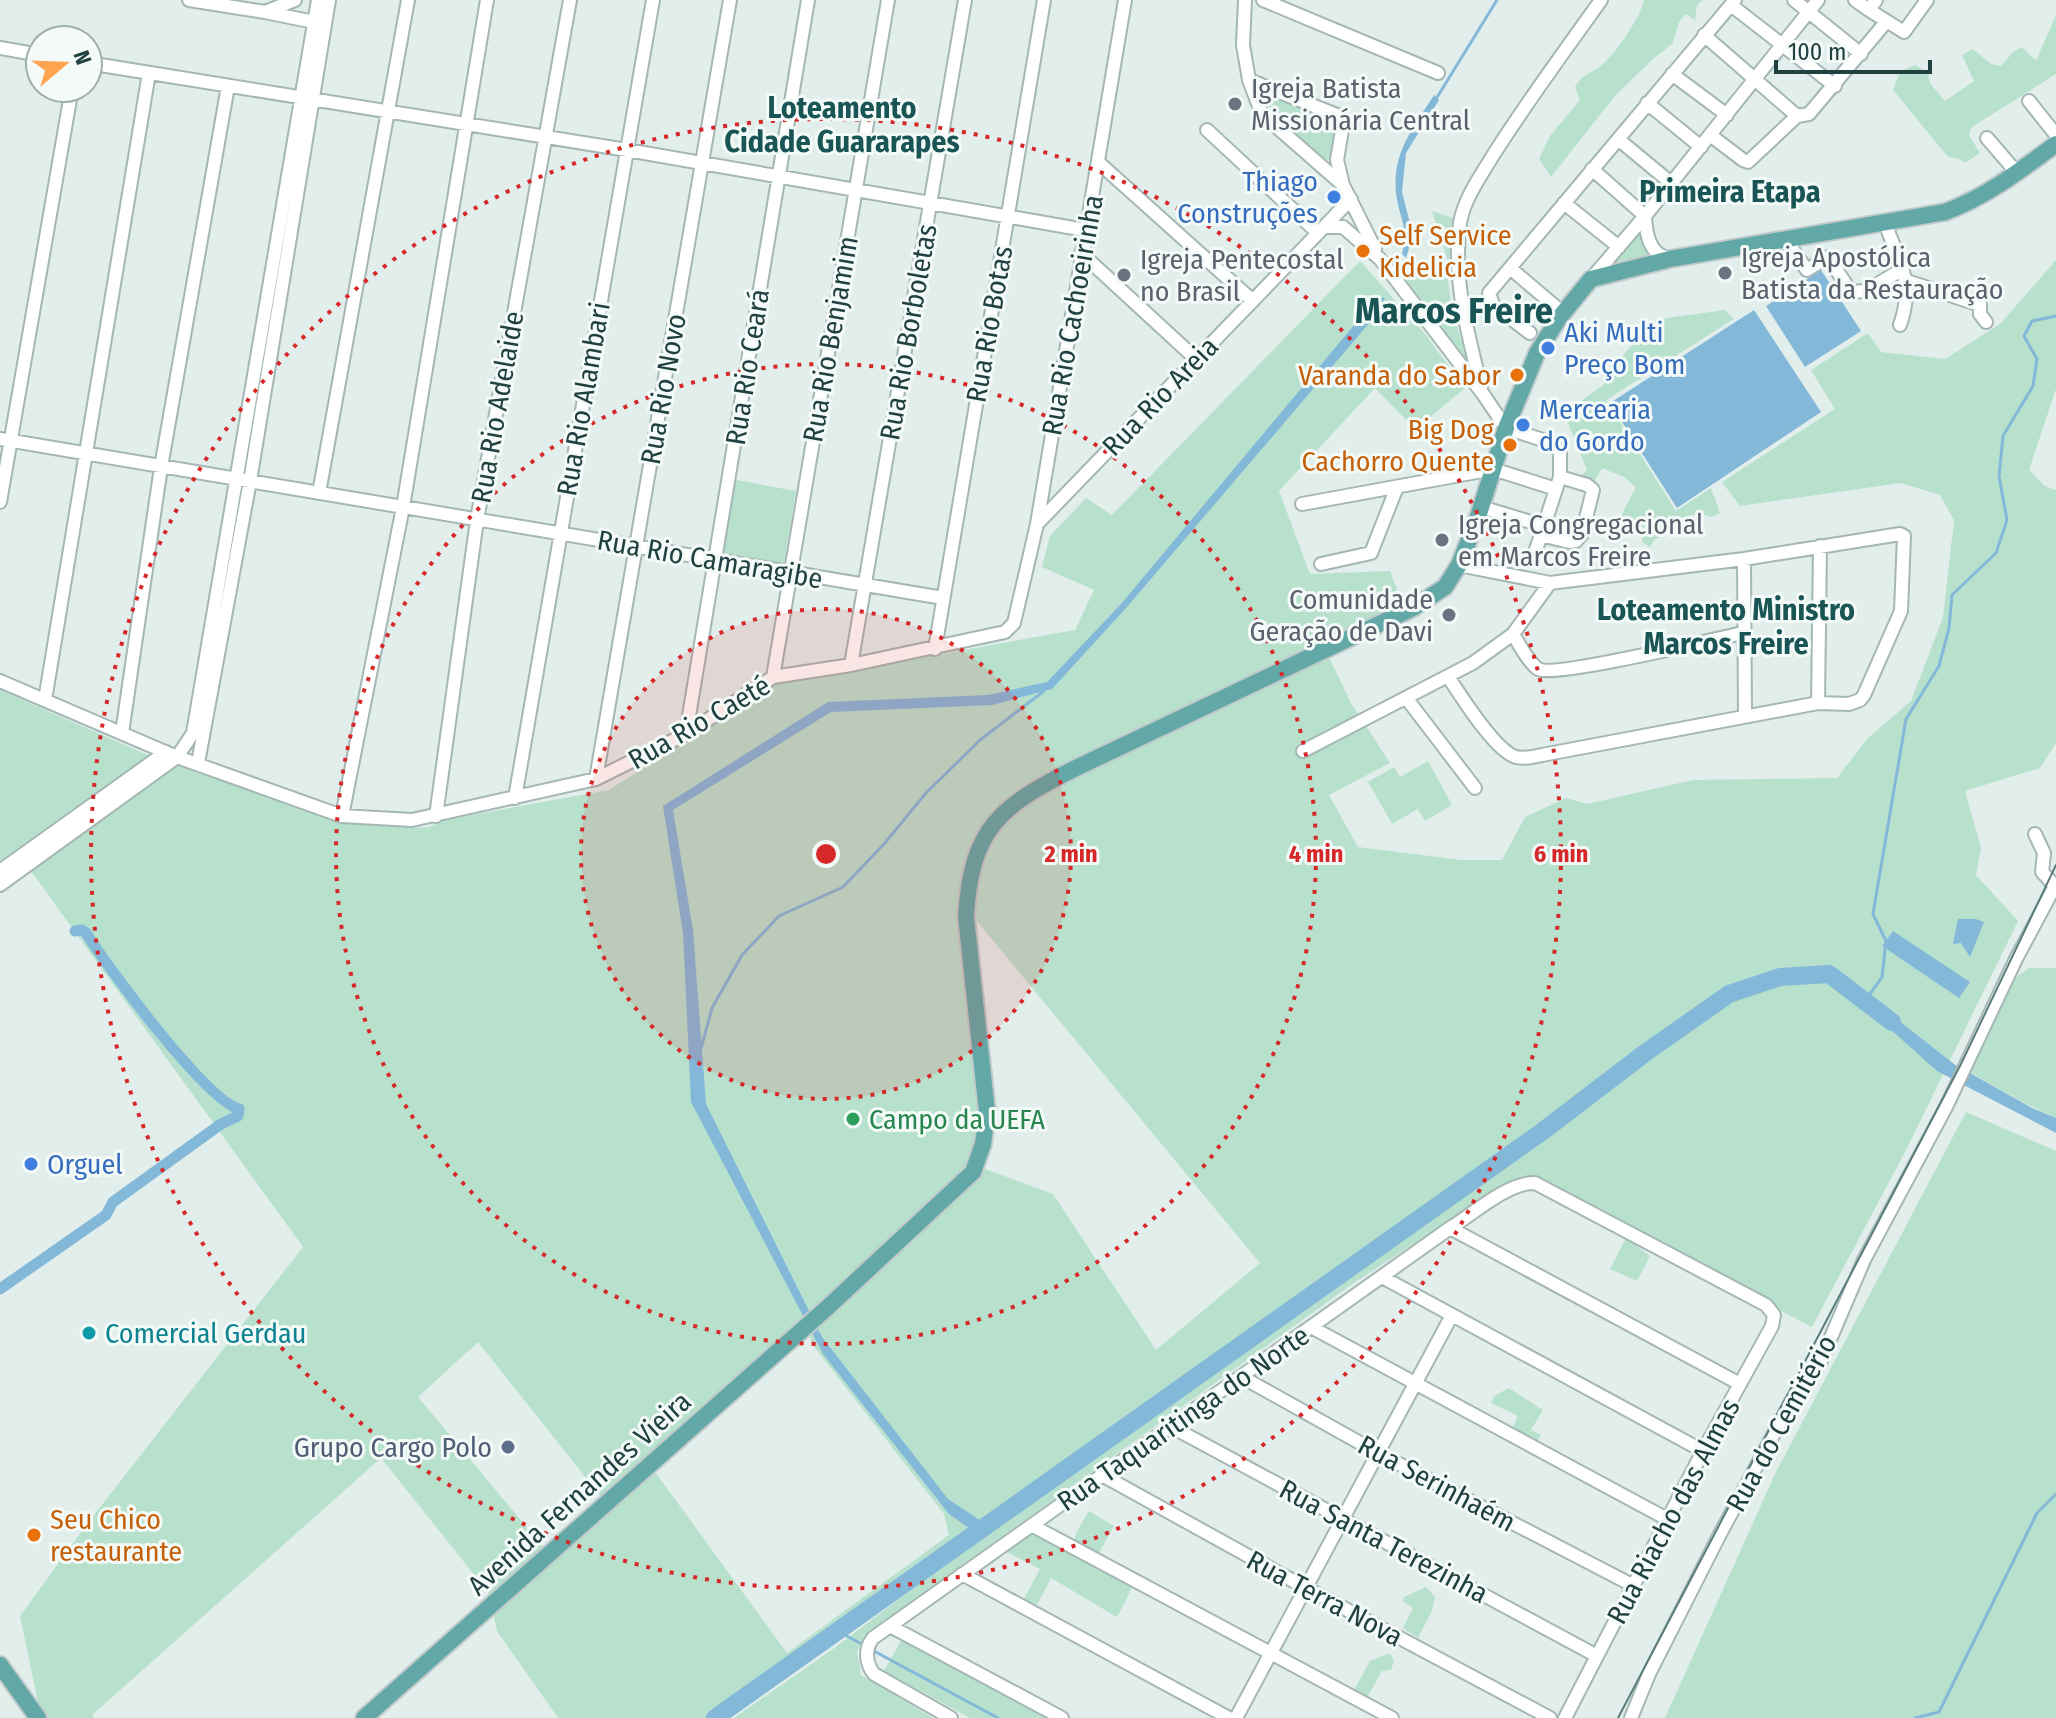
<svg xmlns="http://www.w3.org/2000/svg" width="2056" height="1718" font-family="'Fira Sans Condensed',sans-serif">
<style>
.green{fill:#b8e1cd;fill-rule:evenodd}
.water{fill:#84b8d9}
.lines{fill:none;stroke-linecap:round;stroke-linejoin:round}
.stream{stroke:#84b8d9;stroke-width:3}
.canal{stroke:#84b8d9;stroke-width:11}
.river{stroke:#84b8d9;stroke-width:18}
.minor-casing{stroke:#a4b7b4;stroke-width:16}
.major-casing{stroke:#c1caca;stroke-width:20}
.minor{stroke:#fff;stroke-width:12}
.major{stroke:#62a8a7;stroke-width:16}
.tram{stroke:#5a7c7b;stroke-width:2}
.ring{fill:none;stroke:#d62828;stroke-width:4;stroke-dasharray:4 8}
.worship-dot{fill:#6b7280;stroke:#f3faf8;stroke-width:3}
.shop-dot{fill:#3f7fe0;stroke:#f3faf8;stroke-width:3}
.food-dot{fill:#e8710a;stroke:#f3faf8;stroke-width:3}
.leisure-dot{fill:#2e9e5b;stroke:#f3faf8;stroke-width:3}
.culture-dot{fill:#0f9aa8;stroke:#f3faf8;stroke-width:3}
.service-dot{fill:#5c6f8a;stroke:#f3faf8;stroke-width:3}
.labels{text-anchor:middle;stroke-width:6;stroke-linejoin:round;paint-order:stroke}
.worship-label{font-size:28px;fill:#5b616d;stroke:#f3faf8;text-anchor:start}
.shop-label{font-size:28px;fill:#366cbe;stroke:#f3faf8;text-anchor:start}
.food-label{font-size:28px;fill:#c56008;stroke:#f3faf8;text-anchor:start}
.street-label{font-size:28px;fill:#204140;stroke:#f3faf8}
.leisure-label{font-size:28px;fill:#27864d;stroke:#f3faf8;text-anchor:start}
.culture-label{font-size:28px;fill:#0d838f;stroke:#f3faf8;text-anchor:start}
.service-label{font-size:28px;fill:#4e5e75;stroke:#f3faf8;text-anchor:end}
.neighbourhood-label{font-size:30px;font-weight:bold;fill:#195555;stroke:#f3faf8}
.district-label{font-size:36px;font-weight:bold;fill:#195555;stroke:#f3faf8}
.centre{fill:#d62828;stroke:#f3faf8;stroke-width:4}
.ring-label{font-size:24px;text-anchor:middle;font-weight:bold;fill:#d62828;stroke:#f3faf8;stroke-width:6;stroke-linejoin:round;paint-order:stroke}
</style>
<rect width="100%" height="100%" fill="#e2eeeb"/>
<path class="green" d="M1644 0H1703L1697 5 1695 20 1686 14 1679 22 1673 43 1654 58 1614 97 1551 177 1539 159 1550 136 1580 100 1575 87C1582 74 1593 73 1603 64 1617 52 1641 16 1644 0Z
M2056 15V74L1972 127 1969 135 1980 153 1965 163 1960 159 1948 157 1893 90 1900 72 1915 65 1928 73 1930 83 1945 101 1974 81 1962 55 1973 49 1991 64 2001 66 2013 52 2022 47 2036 61Z
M1263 92 1341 121 1332 158 1327 160C1304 151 1274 116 1260 95Z
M1432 211 1453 218 1449 264Z
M1643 223 1654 256 1607 268Z
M1443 255C1449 272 1448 289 1452 306 1457 333 1467 356 1477 381L1399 270Z
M2056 260V389L2029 470 2045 486 2056 490V743L2040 768 1965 791 1981 848 1976 875 2018 921 1907 1148 1812 1327 1527 1178 1511 1180 1351 1285 864 1636 857 1652 861 1675 933 1718H734L833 1649 989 1531 1334 1284 1294 1307 715 1718H558L497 1631 488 1592 381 1458 92 1715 94 1718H49L38 1702 20 1616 87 1524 303 1247 31 871 175 765 338 821 407 828 429 827 444 820 609 790 775 684 1075 630 1094 590 1042 567 1050 536 1086 498 1112 515 1360 261 1425 334 1465 388 1429 418 1410 424 1375 388 1279 491 1310 574 1390 571 1400 597 1342 642 1326 651 1351 703 1390 763 1329 795 1358 847 1461 860H1502L1525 817 1566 798 1587 804 1693 780 1837 778 1868 738 1911 701 1943 617 1954 520 1940 495 1901 483 1740 506 1722 482 1835 409 1811 370 1868 333 1881 352 1945 359 2000 324ZM969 889 976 920 1260 1263 1156 1350 1053 1194 977 1166 987 1112ZM808 1327 812 1344 944 1514 949 1535 787 1653 650 1465ZM478 1342 606 1503 549 1554 418 1397Z
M1725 310 1734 319 1606 400 1676 511 1711 488 1720 513 1711 517 1700 513 1688 516 1689 523 1654 540 1650 547 1642 542 1645 528 1632 522 1627 533 1621 537 1612 533 1636 487 1624 477 1602 468 1593 484 1579 478 1587 470 1567 421 1577 419 1586 410 1582 400 1603 385 1613 367 1650 324 1666 318Z
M731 479 796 491 783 569 718 557Z
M0 690 150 756 0 865Z
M1428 761 1452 805 1425 821 1418 809 1392 824 1368 782 1394 767 1400 777Z
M2029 968H2056V1118L2028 1105 1971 1073 2015 978Z
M1966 1112 2056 1151V1718H1665L1775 1474Z
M1626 1238 1650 1256 1637 1281 1610 1269Z
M1509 1388 1543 1410 1531 1430 1541 1435 1535 1445 1511 1432 1518 1416 1491 1403 1494 1396Z
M1089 1511 1114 1526 1098 1555 1074 1541 1077 1531Z
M1034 1533 1132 1588 1117 1617 1051 1578 1037 1605 1024 1599 1040 1569 1005 1551Z
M1426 1587 1435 1597 1432 1611 1418 1638 1403 1628 1413 1608 1403 1601 1404 1597Z
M902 1639 1045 1718H970L884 1671Z
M1390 1653 1394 1661 1391 1670 1382 1671 1367 1698 1352 1694 1370 1661Z"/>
<path class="water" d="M1434 95 1439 100 1406 153 1402 192 1413 235 1406 258 1402 254C1409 225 1399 219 1396 193 1392 152 1414 127 1434 95Z
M1821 270 1861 331 1805 367 1766 306Z
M1375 300 1383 307 1127 607 1052 689 992 705 831 712 673 810 693 930 706 1104 822 1337 948 1499 987 1525 976 1533 949 1514 823 1354 691 1102 683 933 663 806 828 702 988 695 1047 682 1121 604Z
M1754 310 1821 412 1677 508 1610 403Z
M1958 919H1976L1984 922 1970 957 1961 943 1953 944Z
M1893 931 1970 982 1959 998 1882 946Z
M1879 1005 1954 1064 2032 1108 2056 1118V1133L1937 1071 1870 1011Z"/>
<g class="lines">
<path class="stream" d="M1436 99 1497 0
M1377 306 1383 299
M1865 1001 1882 977 1886 941 1873 914 1906 719 1939 666 1949 628 1952 595 1996 553 2007 520 1999 476 2003 436 2033 386 2037 359 2024 336 2032 321 2056 316
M700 1052 712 1008 742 955 779 916 843 887 884 844 926 793 980 740 1044 691
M837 1631 860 1643
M872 1650 998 1718
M1915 1718 1939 1712 2037 1513 2056 1494"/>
<path class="canal" d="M0 1289 106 1215 113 1202 221 1124 238 1116 239 1109C205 1099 108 968 86 933L82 930 75 931"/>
<path class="river" d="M715 1718 1543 1131 1645 1053 1729 994 1780 977 1829 974 1892 1022"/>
<g class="minor-casing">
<path id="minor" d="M189 0 265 12 295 0
M1245 0 1243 45 1249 80 1262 114 1343 185 1375 249
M1263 0 1438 73
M1794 0 1861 54
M1855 0 1869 10 1876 0
M1731 5 1835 86
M1869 10 1904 32 1927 0
M265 12 314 22
M1704 35 1797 116 1809 114 1886 22
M0 48 40 55
M88 63 627 150 1085 230
M1672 74 1727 115
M1249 80 1342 117 1343 124 1337 160 1343 185
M2029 101 2056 135
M1647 103 1701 147
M1207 130 1318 233
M1710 135 1743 160 1748 162 1797 116
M1987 138 2017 173
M1618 139 1671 183
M1098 162 1253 301
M1592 169 1645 216C1646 234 1649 255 1670 259
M1564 203 1619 247
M1885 223C1899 262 1915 282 1900 325
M1324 227H1343L1380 259 1483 394 1506 428 1546 441 1560 451V477L1541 535 1569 542 1576 541 1582 534 1593 490 1587 485 1560 477
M1785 239 1807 270 1828 257 1851 292 1866 291 1896 273
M1081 253 1196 359
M1510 268 1563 313
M1591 279 1645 216 1818 0
M1907 281 1980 305V314L1986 322
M1530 333 1493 305 1489 293 1735 0
M1481 387C1468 333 1452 279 1460 223 1464 199 1480 177 1492 157 1526 103 1564 52 1601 0
M0 439 943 598
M319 493 408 0
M0 502 72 88
M1302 504 1493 469 1556 489
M1481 507 1544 526
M1037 524 1351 199
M1534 555 1541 535
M1744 559 1745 716
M1321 564 1371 553 1397 487
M1513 634C1519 644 1528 662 1538 669 1553 678 1715 639 1743 633
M935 649 1044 0
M851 665 965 0
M773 677 888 0
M1449 678C1461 696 1495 751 1516 757 1524 759 1533 757 1542 755L1818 703 1849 704 1860 700 1864 695 1901 611 1904 536 1900 534 1744 559 1550 583 1459 565
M0 681 177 757 342 816 412 820 596 779 686 734 773 677 851 665 1005 632 1014 623 1037 524 1125 0
M1407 699 1475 788
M45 700 149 73
M1818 703 1820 546
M122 733 161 467 228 86
M686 734 808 0
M1303 751 1473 663 1513 634 1550 583
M198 763 250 481 329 0
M596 779 730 0
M515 798 653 0
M342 816 403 507 487 0
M436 816 477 520 570 0
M2035 834 2044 853 2042 872 2056 887
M0 871 166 752
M0 885 177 757 193 733 318 0
M1450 1228 1740 1384
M1382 1277 1703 1451
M1311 1327 1669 1520
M1242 1377 1378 1453 1634 1586
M1170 1426 1597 1656
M1102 1475 1306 1588 1550 1718
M1033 1526 1392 1718
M962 1574 1229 1718
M890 1626 1062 1718
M951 1718 874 1674C866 1664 864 1649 873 1638L1450 1228C1473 1214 1508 1182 1535 1183L1766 1305 1774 1315 1772 1326 1703 1451 1565 1718
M1236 1718 1452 1315
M1631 1718 1649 1674 1719 1536 1792 1400 1820 1363 1864 1260 1946 1107 2016 959 2055 886"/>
</g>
<g class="major-casing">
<path id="major" d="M0 1665 38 1718
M364 1718 828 1307 973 1172 983 1144 987 1112 966 917C971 828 1000 806 1076 768L1413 608 1445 587 1459 565 1478 517 1506 428 1537 353 1559 318 1591 279 1670 259 1945 212C1986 197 2021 170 2056 144"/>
</g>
<use href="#minor" class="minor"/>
<use href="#major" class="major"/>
<path class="tram" d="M1618 1718 1961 1064 2056 865"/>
</g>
<circle cx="826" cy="854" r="245" fill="#d62828" fill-opacity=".12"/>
<g class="ring">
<circle cx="826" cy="854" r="245"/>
<circle cx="826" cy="854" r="490"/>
<circle cx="826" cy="854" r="735"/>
</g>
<g class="worship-dot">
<circle cx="1235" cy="104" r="8"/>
<circle cx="1725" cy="273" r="8"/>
<circle cx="1124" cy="275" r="8"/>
<circle cx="1442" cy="540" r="8"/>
<circle cx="1449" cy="615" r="8"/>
</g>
<g class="shop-dot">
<circle cx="1334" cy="197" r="8"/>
<circle cx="1548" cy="348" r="8"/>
<circle cx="1523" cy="425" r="8"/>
<circle cx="31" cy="1164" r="8"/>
</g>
<g class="food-dot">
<circle cx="1363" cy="251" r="8"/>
<circle cx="1517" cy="375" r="8"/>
<circle cx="1510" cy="445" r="8"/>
<circle cx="34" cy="1535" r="8"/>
</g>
<circle class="leisure-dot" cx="853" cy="1119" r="8"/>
<circle class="culture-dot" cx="89" cy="1333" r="8"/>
<circle class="service-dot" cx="508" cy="1447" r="8"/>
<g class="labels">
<g class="worship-label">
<text x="1251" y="98">Igreja Batista<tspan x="1251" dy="32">Missionária Central</tspan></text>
<text x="1741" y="267">Igreja Apostólica<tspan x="1741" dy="32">Batista da Restauração</tspan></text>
<text x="1140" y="269">Igreja Pentecostal<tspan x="1140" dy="32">no Brasil</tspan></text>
<text x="1458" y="534">Igreja Congregacional<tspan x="1458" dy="32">em Marcos Freire</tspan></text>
<text x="1433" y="609" text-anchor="end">Comunidade<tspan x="1433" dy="32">Geração de Davi</tspan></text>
</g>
<g class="shop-label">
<text x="1318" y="191" text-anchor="end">Thiago<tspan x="1318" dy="32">Construções</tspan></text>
<text x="1564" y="342">Aki Multi<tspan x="1564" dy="32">Preço Bom</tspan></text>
<text x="1539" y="419">Mercearia<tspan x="1539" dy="32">do Gordo</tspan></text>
<text x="47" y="1174">Orguel</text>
</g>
<g class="food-label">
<text x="1379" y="245">Self Service<tspan x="1379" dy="32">Kidelicia</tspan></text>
<text x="1501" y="385" text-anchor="end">Varanda do Sabor</text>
<text x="1494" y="439" text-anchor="end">Big Dog<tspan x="1494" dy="32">Cachorro Quente</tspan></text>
<text x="50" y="1529">Seu Chico<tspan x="50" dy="32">restaurante</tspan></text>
</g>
<g class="street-label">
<text transform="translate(1072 315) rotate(-80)" y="10">Rua Rio Cachoeirinha</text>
<text transform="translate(989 324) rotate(-80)" y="10">Rua Rio Botas</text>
<text transform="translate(908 332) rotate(-80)" y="10">Rua Rio Borboletas</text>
<text transform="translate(830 339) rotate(-80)" y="10">Rua Rio Benjamim</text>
<text transform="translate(747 367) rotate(-81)" y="10">Rua Rio Ceará</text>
<text transform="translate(663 389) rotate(-80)" y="10">Rua Rio Novo</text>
<text transform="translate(1160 396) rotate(-46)" y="10">Rua Rio Areia</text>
<text transform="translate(583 399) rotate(-80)" y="10">Rua Rio Alambari</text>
<text transform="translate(497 407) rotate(-80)" y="10">Rua Rio Adelaide</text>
<text transform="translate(710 559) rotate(10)" y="10">Rua Rio Camaragibe</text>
<text transform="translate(699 722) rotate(-30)" y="10">Rua Rio Caeté</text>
<text transform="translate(1183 1418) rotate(-35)" y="10">Rua Taquaritinga do Norte</text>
<text transform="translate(1781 1423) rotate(-61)" y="10">Rua do Cemitério</text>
<text transform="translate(1437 1483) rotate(28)" y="10">Rua Serinhaém</text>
<text transform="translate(579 1493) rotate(-42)" y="10">Avenida Fernandes Vieira</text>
<text transform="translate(1673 1511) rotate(-62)" y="10">Rua Riacho das Almas</text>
<text transform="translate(1384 1541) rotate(28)" y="10">Rua Santa Terezinha</text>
<text transform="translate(1325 1598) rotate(28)" y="10">Rua Terra Nova</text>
</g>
<g class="leisure-label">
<text x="869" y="1129">Campo da UEFA</text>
</g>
<g class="culture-label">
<text x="105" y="1343">Comercial Gerdau</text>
</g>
<g class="service-label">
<text x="492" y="1457">Grupo Cargo Polo</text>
</g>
<g class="neighbourhood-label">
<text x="842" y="118">Loteamento<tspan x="842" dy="34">Cidade Guararapes</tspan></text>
<text x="1730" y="202">Primeira Etapa</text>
<text x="1726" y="620">Loteamento Ministro<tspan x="1726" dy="34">Marcos Freire</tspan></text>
</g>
<g class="district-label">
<text x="1454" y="323">Marcos Freire</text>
</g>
</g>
<circle cx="826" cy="854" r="12" class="centre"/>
<g class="ring-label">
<text x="1071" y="862">2 min</text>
<text x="1316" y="862">4 min</text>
<text x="1561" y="862">6 min</text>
</g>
<g transform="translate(64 64) rotate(71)"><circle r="38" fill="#f3faf8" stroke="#9fb0ae" stroke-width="2"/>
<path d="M0-6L14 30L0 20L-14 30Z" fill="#ffa44f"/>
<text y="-12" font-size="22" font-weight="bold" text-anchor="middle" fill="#204140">N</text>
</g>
<path d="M1776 60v12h154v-12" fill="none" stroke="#204140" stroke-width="4"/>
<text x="1788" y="60" font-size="24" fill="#204140" stroke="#f3faf8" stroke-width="6" paint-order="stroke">100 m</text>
</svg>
